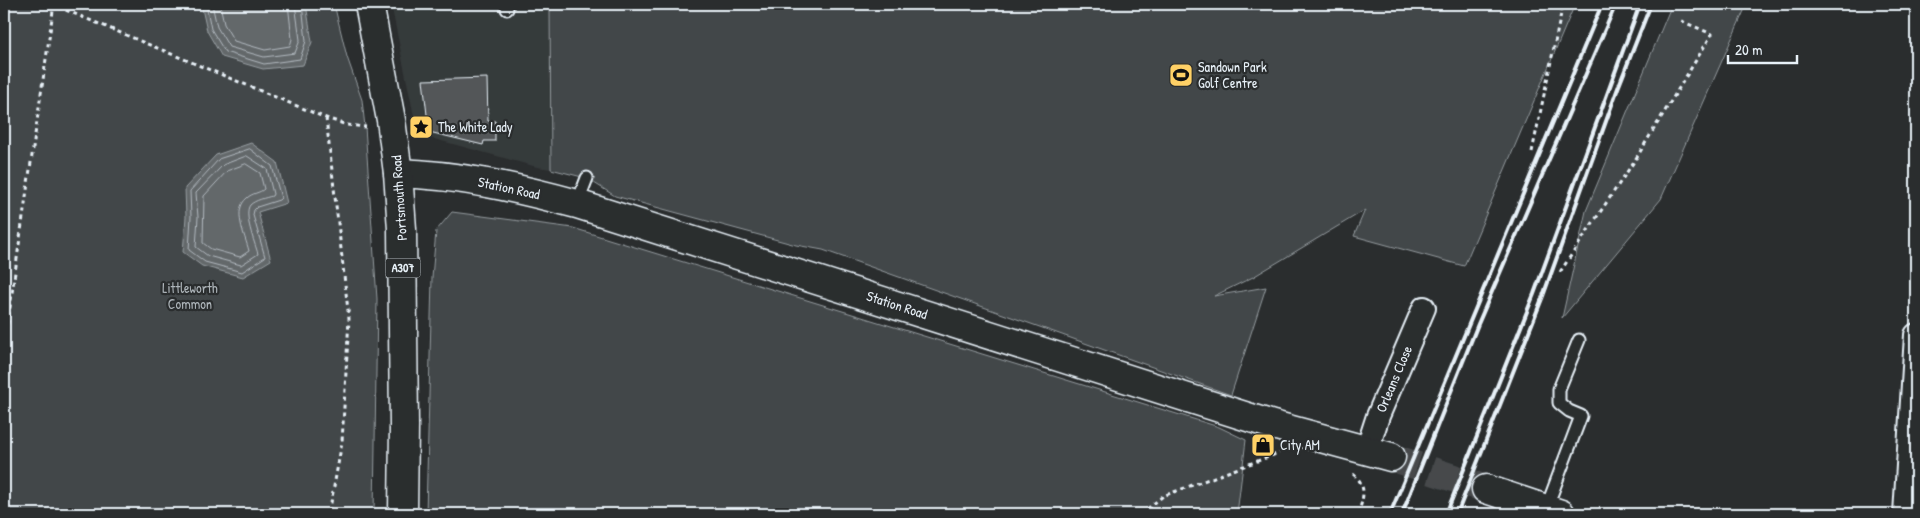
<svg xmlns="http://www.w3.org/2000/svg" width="1920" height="518" font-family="'Patrick Hand',sans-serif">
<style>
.built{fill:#363a3b}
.green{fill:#424648;stroke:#959ca0}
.water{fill:#63686b;stroke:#989fa3}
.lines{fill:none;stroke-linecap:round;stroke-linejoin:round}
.shore{stroke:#b3bac0;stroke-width:1}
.building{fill:#535759;stroke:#e8f1f8}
.secondary-tunnel{stroke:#464a4c;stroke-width:28;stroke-dasharray:28 14;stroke-linecap:butt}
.lane-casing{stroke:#e8f1f8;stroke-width:15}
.street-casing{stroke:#e8f1f8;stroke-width:26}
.secondary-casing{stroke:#e8f1f8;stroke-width:31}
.primary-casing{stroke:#e8f1f8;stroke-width:31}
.path{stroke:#e8f1f8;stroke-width:3;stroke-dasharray:4 4;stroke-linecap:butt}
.lane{stroke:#2a2d2e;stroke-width:11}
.street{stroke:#2a2d2e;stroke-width:22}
.secondary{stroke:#2a2d2e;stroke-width:28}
.primary{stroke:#2a2d2e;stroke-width:28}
.rail{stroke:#e8f1f8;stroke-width:4}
.labels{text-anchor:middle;stroke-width:4.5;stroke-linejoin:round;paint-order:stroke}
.shield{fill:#2a2d2e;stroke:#afb6bb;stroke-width:1}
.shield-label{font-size:12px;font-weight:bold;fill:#e8f1f8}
.poi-label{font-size:14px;fill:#e8f1f8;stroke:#2a2d2e;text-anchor:start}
.street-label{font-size:14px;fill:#e8f1f8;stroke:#2a2d2e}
.park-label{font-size:14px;fill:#aeb5ba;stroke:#2a2d2e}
</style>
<rect width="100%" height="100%" fill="#2a2d2e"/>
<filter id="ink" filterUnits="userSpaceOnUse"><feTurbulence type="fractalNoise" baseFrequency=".02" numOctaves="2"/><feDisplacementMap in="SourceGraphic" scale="10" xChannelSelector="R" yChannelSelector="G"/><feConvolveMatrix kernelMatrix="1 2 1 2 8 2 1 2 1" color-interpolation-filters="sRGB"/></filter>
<g filter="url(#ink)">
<path class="built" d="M391 4H550L551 169 537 167 427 137 416 126Z"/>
<path class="green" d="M4 4H334L347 57 362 100 365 127 377 299 374 514H4Z
M550 4H1575L1464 266 1354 236 1365 210 1253 277 1214 296 1266 287 1231 395 823 250 796 245 615 196 586 178 551 169Z
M1672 4H1747L1661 199 1562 318 1586 211Z
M452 212 573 228 1219 427 1246 440 1237 514H426L432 278 436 231Z"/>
<path class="water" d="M201 4H306L312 42 303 65 263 69 222 57 207 31Z
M251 143 277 162 287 203 258 212 271 260 243 277 202 266 183 252 186 217 185 188 216 155Z"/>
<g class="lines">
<path class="shore" d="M206 4 211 29 225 52 264 64 300 59 306 41 302 4
M212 4 217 27 229 47 264 57 295 53 300 40 295 4
M220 4 224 24 234 41 265 50 290 46 292 39 288 4
M250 149 272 166 281 198 279 200 257 207 254 210 253 215 265 257 242 272 205 262 189 250 191 217 190 191 219 159Z
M247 156 267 169 273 194 272 196C265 198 255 200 250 205 243 214 255 243 258 254L241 265 208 256 196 247 198 217 196 193 223 165Z
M246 164 260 173 264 189C260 193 252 193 247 198 232 210 245 235 249 251L240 257 211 249 203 243 204 196 227 171Z"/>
</g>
<path class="building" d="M487 78 488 121H495V141H484L483 145 429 132 423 80Z"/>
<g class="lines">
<path class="secondary-tunnel" d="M1391 457 1486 489"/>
<g class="lane-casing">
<path id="lane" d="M507 9V4
M577 204 587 178
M1546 509 1581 416 1569 411 1559 403V389L1579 340"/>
</g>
<g class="street-casing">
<path id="street" d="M1367 450 1378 416 1424 308
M1905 514 1916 335"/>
</g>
<g class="secondary-casing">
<path id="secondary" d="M398 173C460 175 518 188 577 204L1273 425 1391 457
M1486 489 1561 514"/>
</g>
<g class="primary-casing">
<path id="primary" d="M369 4 391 120 398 173 402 229 404 426 403 514"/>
</g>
<path class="path" d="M51 4 326 118 347 125 366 127
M326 118 349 319 342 442 329 514
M1532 152 1563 4
M1560 272 1635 160 1712 34 1679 20
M4 348 54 4
M1353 474C1368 486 1363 499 1358 514
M1141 514 1163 496 1279 453"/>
<use href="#lane" class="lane"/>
<use href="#street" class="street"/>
<use href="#secondary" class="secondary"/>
<use href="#primary" class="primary"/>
<path class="rail" d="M1390 514 1602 4
M1402 514 1478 324 1616 4
M1446 514 1534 294 1640 4
M1457 514 1543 296 1618 88 1651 4"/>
</g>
</g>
<defs>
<g id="stadium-square" transform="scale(1.25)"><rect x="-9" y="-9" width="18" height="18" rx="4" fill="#ffd166" stroke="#2a2d2e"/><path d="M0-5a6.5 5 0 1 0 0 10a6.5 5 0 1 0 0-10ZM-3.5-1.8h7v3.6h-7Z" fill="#111"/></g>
<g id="sight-square" transform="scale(1.25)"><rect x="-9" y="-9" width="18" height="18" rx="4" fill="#ffd166" stroke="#2a2d2e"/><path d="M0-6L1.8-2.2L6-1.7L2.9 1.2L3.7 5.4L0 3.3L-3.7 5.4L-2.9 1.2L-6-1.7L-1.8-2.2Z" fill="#111"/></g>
<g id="shop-square" transform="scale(1.25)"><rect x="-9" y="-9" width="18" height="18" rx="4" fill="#ffd166" stroke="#2a2d2e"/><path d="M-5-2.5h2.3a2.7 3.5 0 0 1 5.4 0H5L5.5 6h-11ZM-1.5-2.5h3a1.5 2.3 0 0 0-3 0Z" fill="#111"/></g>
</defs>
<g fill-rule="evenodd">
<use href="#stadium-square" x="1181" y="75"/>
<use href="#sight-square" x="421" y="127"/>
<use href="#shop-square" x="1263" y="445"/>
</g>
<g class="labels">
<rect class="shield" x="385.5" y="258.5" width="35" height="19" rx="4"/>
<g class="shield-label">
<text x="403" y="272">A307</text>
</g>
<g class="poi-label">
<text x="1198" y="72">Sandown Park<tspan x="1198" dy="16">Golf Centre</tspan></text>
<text x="438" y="132">The White Lady</text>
<text x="1280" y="450">City AM</text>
</g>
<g class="street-label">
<text transform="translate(509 188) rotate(12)" y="5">Station Road</text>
<text transform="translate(399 198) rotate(-94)" y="5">Portsmouth Road</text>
<text transform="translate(897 305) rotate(18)" y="5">Station Road</text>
<text transform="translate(1394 379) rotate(-67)" y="5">Orleans Close</text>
</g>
<g class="park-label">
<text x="190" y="293">Littleworth<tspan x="190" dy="16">Common</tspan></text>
</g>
</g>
<rect width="1920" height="518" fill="none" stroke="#2a2d2e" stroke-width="20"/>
<rect x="10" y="10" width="1900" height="498" fill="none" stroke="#e8f1f8" stroke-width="2" filter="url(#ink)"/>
<path d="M1728 55v8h69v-8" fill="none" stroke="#e8f1f8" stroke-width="2.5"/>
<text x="1735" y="55" font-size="15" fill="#e8f1f8" stroke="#2a2d2e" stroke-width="4" paint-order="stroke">20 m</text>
</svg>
